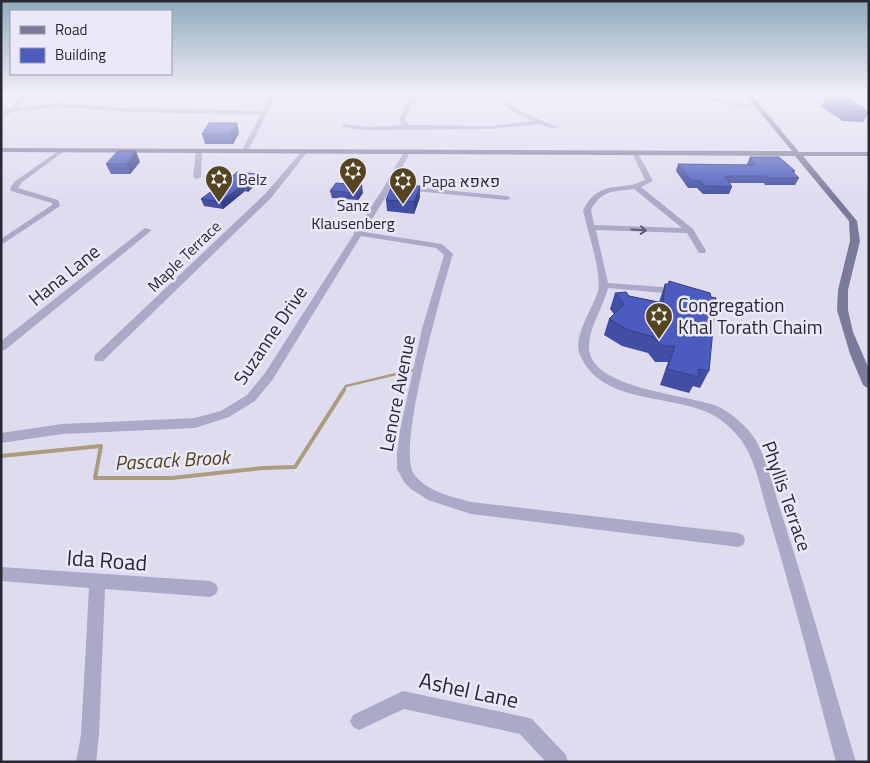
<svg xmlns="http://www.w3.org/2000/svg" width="870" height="763" font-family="'Titillium Web',Heebo,sans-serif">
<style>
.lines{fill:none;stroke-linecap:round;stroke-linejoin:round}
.stream-far1{stroke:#ac9c7d;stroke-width:2.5}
.stream{stroke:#ac9c7d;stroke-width:4}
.street{fill:#aba9c8;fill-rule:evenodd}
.secondary{fill:#7a7a9b;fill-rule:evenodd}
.wall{fill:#414ea3}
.shaded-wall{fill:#354085}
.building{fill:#4c5bbe;stroke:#354085}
.oneway{stroke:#5c5c70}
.labels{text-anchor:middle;stroke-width:5;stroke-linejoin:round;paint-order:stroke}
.far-poi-label{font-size:16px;fill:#282935;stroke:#ebe8f8;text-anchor:start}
.far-street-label{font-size:16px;fill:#282935;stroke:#ebe8f8}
.street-label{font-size:19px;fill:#282935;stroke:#ebe8f8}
.poi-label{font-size:19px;fill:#282935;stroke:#ebe8f8;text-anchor:start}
.water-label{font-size:20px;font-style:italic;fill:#544420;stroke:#ebe8f8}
.near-street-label{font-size:22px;fill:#282935;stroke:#ebe8f8}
</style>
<rect width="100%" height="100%" fill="#dfdcf0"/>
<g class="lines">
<path class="stream-far1" d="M343 391 346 386 413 370"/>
<path class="stream" d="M1 456 101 446 95 478H172L263 468 295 467 344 390"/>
<path class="street" d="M25 93H31L16 108 58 103 128 108 262 111 271 93H277L267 112 269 113 266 115 248 151 245 153 242 151 260 115 128 112 58 107 12 112 1 118V113L9 109Z
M413 93H419L406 117V122L410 125 490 126 533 121 512 111 492 93H498L509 104 524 113 557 127 554 129 539 124 490 129 368 130 352 129 341 126 344 124 368 127 403 125 400 122V117Z
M649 93H684L761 106 758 108Z
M831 95 869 96V100L829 98Z
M61 149 63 150V152L21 183 18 188 58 200 60 206 1 245V239L52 205V203L11 191 10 189 14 182Z
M199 149 202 151 201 177 197 179 193 177 196 151Z
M303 150 308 151 271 198 103 361H95L94 358 95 355 265 194Z
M407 150 410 152 392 187 364 232 442 244 453 254C443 287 396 450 414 474 427 492 451 496 471 502L738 533 743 535 745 540 743 545 738 547 471 514 428 500 411 489 404 482 397 469V454L400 430 422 329 444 255 436 248 361 236 273 379 255 401 229 417 195 428 62 434 1 443V433L62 424 195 418 221 411 247 395 265 373 354 234 353 233 356 231 384 187 404 152Z
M635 151 638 153 653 181 641 187 693 229 706 251 705 253H699L687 233 596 230 608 283 676 288 681 291 676 294 608 288C603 307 590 326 589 345 586 389 688 394 717 406 730 412 741 422 750 432 766 452 773 487 781 512 808 595 831 678 856 762H836C814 679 793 596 768 514 760 488 755 454 736 434 729 426 720 418 709 413 668 394 601 404 580 355 572 338 593 308 598 291 602 272 587 230 583 210 601 177 620 193 645 180L632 153ZM634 189 682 228 594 225 591 210C602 189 614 192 634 189Z
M402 186 507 196 511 198 507 200 405 190H402Z
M145 228 152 230 5 350H1V341Z
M1 567 210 581 216 584 218 589 216 594 210 597 105 589 99 735 96 762H76L81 735 89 588 1 581Z
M403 691 525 717 532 719 566 755 568 762H546L520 734 404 709 359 730 353 727 350 721 353 715Z"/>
<path class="secondary" d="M744 93H750L799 152H869V156H803L857 221 860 241 848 290V310L853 332 869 369V389L863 385 850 354 837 310 838 290 850 241 849 221 795 156 1 152V148L792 151Z"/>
</g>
<path class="wall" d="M826 97 865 109V110L869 112 863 122 843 121 821 107Z
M237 123 239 133 233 144H205L202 134Z
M750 157 795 171 794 173 799 178 795 185H765L764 183H730L732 187 729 194H703L697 188H688L676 171 678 164 747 165V164Z
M140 162 130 174H111L106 164Z
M237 172 259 181 248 192 245 191 223 209 204 206 201 199 217 190Z
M420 186V197L414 214 387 211 386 200Z
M330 191 363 193 358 200 332 198Z
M669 281 709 371 700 388 693 386 689 393 660 385 668 362H655L648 353 622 346 604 335 609 319 614 314 610 309 615 293 659 302 665 284H668Z"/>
<path class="shaded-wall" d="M237 123 239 133 233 144 230 134Z
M136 151 140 162 130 174 126 164Z
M257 174 259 181 248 192 246 184Z
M243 184 245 191 223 209 221 202Z
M362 185 363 193 358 200 357 193Z
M420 186V197L414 214V202Z"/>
<path class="building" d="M826 97H847L865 109H863L869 112 848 111Z
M209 123H237L230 134H202Z
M118 151H136L126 164H106Z
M750 157H779L795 171H792L799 178H768L767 176H725L732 187 705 186 700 181 691 180 678 164 755 165Z
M237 172 257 174 246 184H243L221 202 201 199 213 190H217Z
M336 183 362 185 357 193 330 191Z
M402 185 420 186 414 202 386 200 391 188Z
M669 281 710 293 711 297 716 298 709 371 699 369 698 377 667 369 675 346H662L654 337 628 330 609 319 624 304 615 293 626 292 629 296 663 303 665 284H669Z"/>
<defs><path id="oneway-shaft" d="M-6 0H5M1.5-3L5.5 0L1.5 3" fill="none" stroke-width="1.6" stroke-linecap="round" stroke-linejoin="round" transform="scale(1.25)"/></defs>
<use class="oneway" href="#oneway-shaft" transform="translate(639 230) rotate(3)"/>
<linearGradient id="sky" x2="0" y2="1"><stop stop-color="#90aabd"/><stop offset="0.47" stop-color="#f1eff8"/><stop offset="1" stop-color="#f1eff8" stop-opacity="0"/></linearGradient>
<rect width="870" height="200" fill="url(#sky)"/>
<defs>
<g id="synagogue-pin" transform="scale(1.4375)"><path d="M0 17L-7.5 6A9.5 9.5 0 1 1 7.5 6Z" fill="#544420" stroke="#ebe8f8"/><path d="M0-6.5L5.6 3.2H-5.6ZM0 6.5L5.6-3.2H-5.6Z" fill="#fff"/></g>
</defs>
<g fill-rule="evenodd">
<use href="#synagogue-pin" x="353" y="171"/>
<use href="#synagogue-pin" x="219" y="179"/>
<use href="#synagogue-pin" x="403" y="181"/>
<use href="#synagogue-pin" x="659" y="316"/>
</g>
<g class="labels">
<g class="far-poi-label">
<text x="238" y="185">Belz</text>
<text x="422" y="187">Papa פאפא</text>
<text x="353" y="211" text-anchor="middle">Sanz<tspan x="353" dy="18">Klausenberg</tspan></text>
</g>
<g class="far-street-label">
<text transform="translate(184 256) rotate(-44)" y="6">Maple Terrace</text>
</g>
<g class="street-label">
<text transform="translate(64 275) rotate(-39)" y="7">Hana Lane</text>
<text transform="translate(270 335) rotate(-56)" y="7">Suzanne Drive</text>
<text transform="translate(397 393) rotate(-79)" y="7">Lenore Avenue</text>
<text transform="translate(787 496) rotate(71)" y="7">Phyllis Terrace</text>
</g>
<g class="poi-label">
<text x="678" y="312">Congregation<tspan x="678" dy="22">Khal Torath Chaim</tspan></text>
</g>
<g class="water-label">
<text transform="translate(172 460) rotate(-3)" y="7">Pascack Brook</text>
</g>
<g class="near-street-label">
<text transform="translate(107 560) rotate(4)" y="8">Ida Road</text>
<text transform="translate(469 690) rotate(12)" y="8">Ashel Lane</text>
</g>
</g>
<rect width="870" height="763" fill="none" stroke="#282935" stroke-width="5"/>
<rect x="10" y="10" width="162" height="65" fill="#ebe8f8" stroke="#9d9caa"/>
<rect x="20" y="26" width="25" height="8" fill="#7a7a9b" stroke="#9d9caa"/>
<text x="55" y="35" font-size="15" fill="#282935">Road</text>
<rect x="20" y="48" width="25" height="15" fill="#4c5bbe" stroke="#9d9caa"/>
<text x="55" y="60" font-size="15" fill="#282935">Building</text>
</svg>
